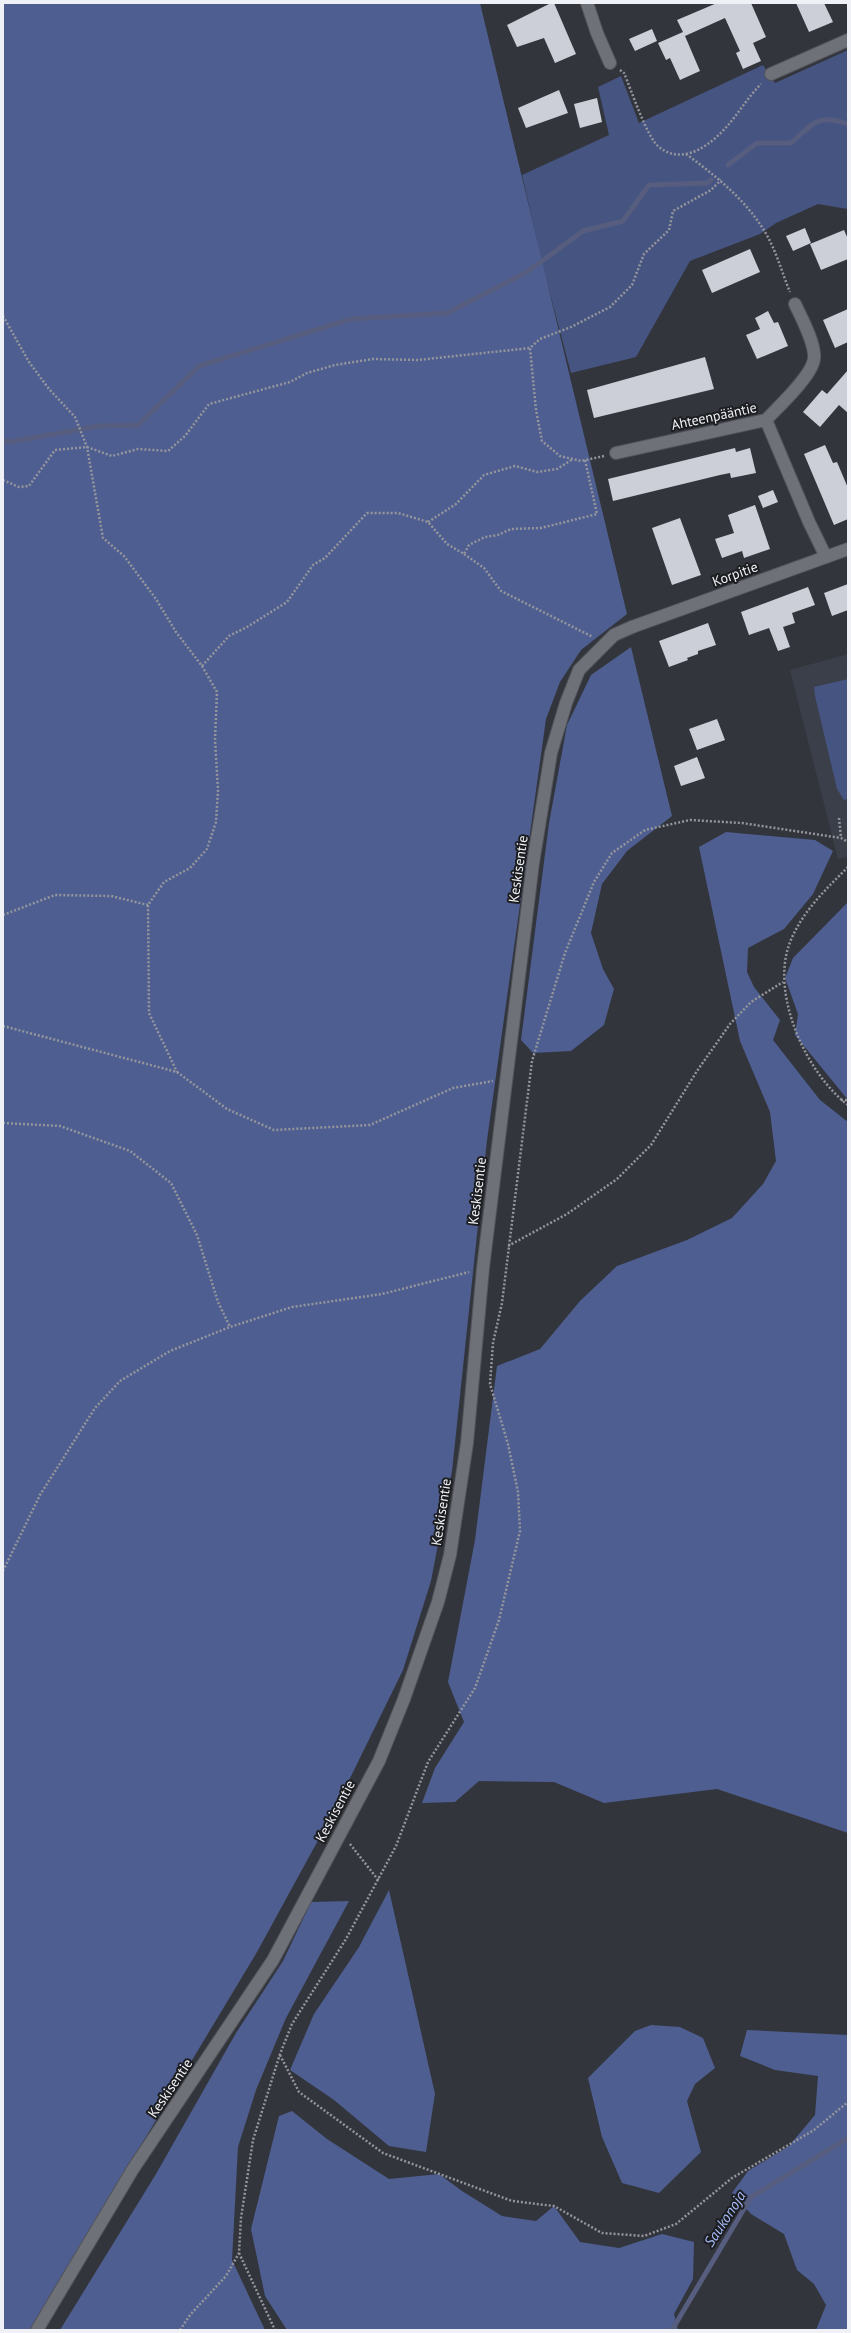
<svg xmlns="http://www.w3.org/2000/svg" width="851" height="2333" font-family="'PT Sans',sans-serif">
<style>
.built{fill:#3b3f4a}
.green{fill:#465481}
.forest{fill:#4e5e90}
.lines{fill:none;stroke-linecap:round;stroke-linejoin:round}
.stream{stroke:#565d7e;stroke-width:5}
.building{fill:#cccfd7}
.street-casing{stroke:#52545a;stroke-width:14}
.secondary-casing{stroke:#52545a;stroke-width:14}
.path{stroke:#94969c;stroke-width:2.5;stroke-dasharray:2 2;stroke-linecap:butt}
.street{stroke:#6f7178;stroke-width:12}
.secondary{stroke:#6f7178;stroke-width:12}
.labels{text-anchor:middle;stroke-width:4;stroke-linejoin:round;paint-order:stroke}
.street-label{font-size:14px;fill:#f0f1f6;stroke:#1c1d20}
.water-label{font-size:15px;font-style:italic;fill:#a7bcfa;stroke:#1c1d20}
</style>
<rect width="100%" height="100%" fill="#33353c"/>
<path class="built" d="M848 654V857L838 859 790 670Z"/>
<path class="green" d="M848 50V209L818 204 776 223 760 234 690 261 636 357 571 373 542 263 522 175 609 135 598 87 621 76 639 123 763 65 775 83Z
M848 679V799L844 800 837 789 815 696 814 687Z"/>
<path class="forest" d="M3 3H480L627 614 581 650 560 682 546 719 487 1140 452 1471 431 1581 403 1670 333 1813 257 1952 30 2330H3Z
M631 647 672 816 627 851 602 884 591 933 603 969 614 989 604 1025 571 1051 533 1053 521 1040 549 823 567 725 591 675Z
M726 832 815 840 833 851 813 894 784 929 748 948 747 972 754 987 780 1020 773 1040 820 1100 848 1122V1833L717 1789 604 1803 554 1782 479 1781 455 1802 422 1803 435 1768 464 1722 448 1682 475 1540 497 1366 540 1349 580 1301 617 1266 687 1240 732 1218 763 1184 776 1161 770 1112 740 1041 699 847Z
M848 902V1100L795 1035 798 1014 785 978 793 958Z
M389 1890 435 2094 426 2152 389 2146 334 2100 290 2070 314 2014 359 1947Z
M349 1901 286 2018 256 2090 238 2147 232 2260 265 2330H60L156 2174 236 2033 283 1961 311 1902Z
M651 2025 680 2027 703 2038 715 2068 695 2084 687 2101 701 2152 659 2193 622 2183 602 2137 588 2078 635 2031Z
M747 2030 848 2035V2330H816L826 2305 814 2284 797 2270 784 2234 751 2214 732 2193 748 2171 789 2146 815 2115 818 2076 775 2070 740 2056Z
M292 2111 327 2139 389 2179 439 2174 462 2191 502 2216 536 2221 554 2206 580 2242 619 2248 662 2234 694 2242 693 2279 674 2314 678 2330H287L265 2296 251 2229 279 2116Z"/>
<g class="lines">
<path class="stream" d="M728 165 757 143H791C813 124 817 113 848 124
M3 440 9 442 99 426 138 425 199 366 351 319 447 313 527 272 583 231 623 221 649 185 707 183 711 180
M672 2330 751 2197 848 2138"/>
</g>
<path class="building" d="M551 3H554L576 54 555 63 544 38 517 47 507 25Z
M717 3H751L766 37 753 43 761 61 743 69 736 53 740 51 725 18 685 36 700 71 680 80 670 58 666 60 658 43 683 32 677 20Z
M796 3H824L833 22 809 32Z
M652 29 657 41 635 51 629 39Z
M559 90 568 113 526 128 518 108Z
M597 98 602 122 580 128 574 104Z
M805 228 811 243 793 251 786 236Z
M844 230 848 239V259L821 270 810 244Z
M750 249 760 272 712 293 702 270Z
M848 309V342L835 348 823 320Z
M768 311 774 323 778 322 788 346 757 359 746 335 760 329 755 318Z
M705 357 714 389 594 418 587 390Z
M848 370V413L839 405 820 427 803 412 822 390 827 394Z
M825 445 833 463 837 462 848 488V519L834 525 804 454Z
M735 448 736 452 750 448 756 473 731 478 730 473 720 475 613 501 608 479Z
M773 490 778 502 763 508 758 496Z
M755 505 770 549 744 558 742 551 722 558 715 539 734 533 728 515Z
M680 518 701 575 672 585 652 528Z
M848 584V610L832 616 824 593Z
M808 587 815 605 792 613 795 623 783 627 790 647 778 651 769 628 749 635 741 612Z
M708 623 716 645 698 651V654L687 658 688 660 669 667 659 641Z
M717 719 725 740 697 750 689 729Z
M697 757 705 778 681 786 674 766Z"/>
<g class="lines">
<g class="street-casing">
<path id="street" d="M587 3 597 33 610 63
M771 74 848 40
M766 420C778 407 812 376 814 359 816 344 801 317 795 304
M616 453 766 420 809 522 826 557
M37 2330 133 2169 273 1960 379 1761 404 1699 438 1602 450 1555 467 1443 483 1268 533 863 551 753 566 703 579 670 614 635 632 627"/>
</g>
<g class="secondary-casing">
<path id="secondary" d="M632 627 848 549"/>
</g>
<path class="path" d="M620 70 624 73C631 89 647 138 659 147 684 167 713 143 729 124 740 111 749 96 761 84
M686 154C716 176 746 200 765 232 776 250 782 273 790 292
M3 316 29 362 49 389 75 417 87 447 103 538 124 556 156 599 176 632 202 666 217 692 215 739 218 790 216 822 207 849 190 868 164 882 148 905 149 1013 177 1072
M604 456 581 461 560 456 542 441 536 410 530 348 540 339 571 327 610 307 632 285 644 254 669 230 673 211 711 190 721 180
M3 480 19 487 29 486 55 450 87 447 112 456 138 449 168 451 185 436 209 404 290 382 307 373 335 365 373 359 418 360 530 348
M428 522 456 504 484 475 515 466 537 472 557 469 573 459
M464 554 484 568 501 591 593 637
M202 666 229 636 247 627 287 602 313 565 325 558 367 513H398L428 522 447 544 464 554 469 545 485 537 498 535 511 529 541 528 597 514 585 460
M839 818 841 838
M848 867C825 890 800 914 789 945 771 996 807 1074 848 1105
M3 915 55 895 111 896 148 905
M3 1026 177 1072 227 1109 274 1130 370 1125 453 1088 493 1081
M841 1100H848
M3 1123 60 1126 130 1151 171 1183 197 1235 218 1302 230 1327
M508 1246 567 1214 617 1179 651 1145 697 1071 730 1024 751 1002 783 982
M3 1571 40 1495 95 1408 120 1381 170 1351 230 1327 292 1307 382 1294 469 1272
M350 1844 379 1881
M280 2055 299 2092 383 2153 512 2201 554 2206 602 2233 644 2236 676 2224 732 2178 814 2130 848 2102
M239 2253 275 2330
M180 2330 190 2315 226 2276 239 2253 241 2218 253 2140 280 2054 292 2024 346 1939 396 1846 428 1762 475 1688 499 1620 520 1531 518 1492 508 1444 490 1384 493 1343 502 1303 532 1061 565 953 594 882 612 853 645 830 690 820 742 823 841 838 848 842"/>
<use href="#street" class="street"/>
<use href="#secondary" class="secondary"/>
</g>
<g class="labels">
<g class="street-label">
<text transform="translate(714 416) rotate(-12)" y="5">Ahteenpääntie</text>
<text transform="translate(735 574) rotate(-20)" y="5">Korpitie</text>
<text transform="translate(518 869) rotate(-82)" y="5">Keskisentie</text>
<text transform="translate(477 1191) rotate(-83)" y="5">Keskisentie</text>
<text transform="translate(441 1512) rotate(-81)" y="5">Keskisentie</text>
<text transform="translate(335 1811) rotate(-62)" y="5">Keskisentie</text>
<text transform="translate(170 2088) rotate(-56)" y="5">Keskisentie</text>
</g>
<g class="water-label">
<text transform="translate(725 2219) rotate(-57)" y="5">Saukonoja</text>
</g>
</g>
<rect width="851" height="2333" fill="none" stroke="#f0f1f6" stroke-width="8"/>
</svg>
